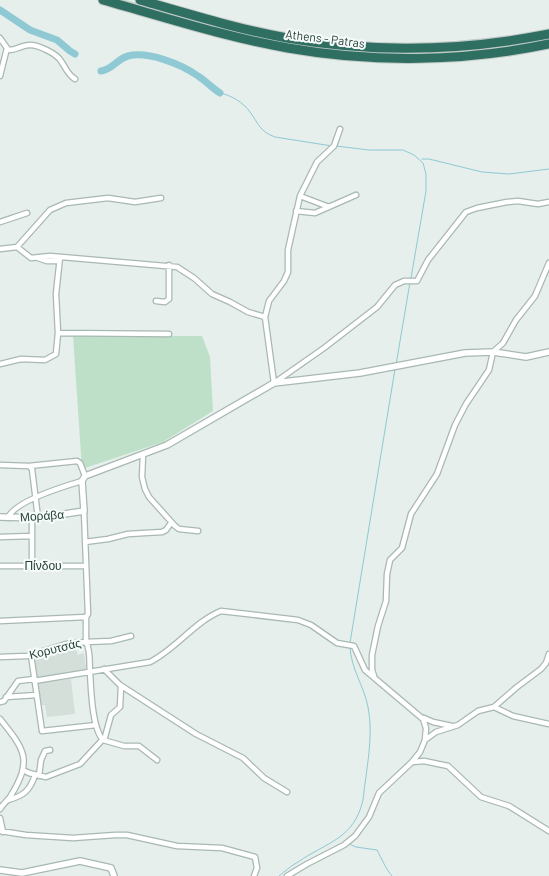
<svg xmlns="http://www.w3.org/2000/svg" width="549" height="876" font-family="Barlow,sans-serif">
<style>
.built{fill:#d4dfda}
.green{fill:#bfe0c8}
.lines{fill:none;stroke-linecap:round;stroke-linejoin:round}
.stream{stroke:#8ec9d4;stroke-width:1}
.river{stroke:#8ec9d4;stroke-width:7}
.minor-casing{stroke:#a8b8b2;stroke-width:7}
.tertiary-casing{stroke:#a8b8b2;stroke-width:8}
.motorway-casing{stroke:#c2cac8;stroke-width:11}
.minor{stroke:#fff;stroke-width:4.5}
.tertiary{stroke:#fff;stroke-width:5.5}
.motorway{stroke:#2f6f62;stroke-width:9}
.labels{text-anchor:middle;stroke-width:4;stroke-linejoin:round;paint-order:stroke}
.street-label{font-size:12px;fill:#24423a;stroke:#f7fbf9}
</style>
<rect width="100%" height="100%" fill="#e6efeb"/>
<path class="built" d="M76 649 78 655 84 653 87 672 36 678 33 657 55 656V650Z
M71 679 75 714 47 717 45 705H41L38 683Z"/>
<path class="green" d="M118 0H126L239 31 444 51 494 48 549 38V40C530 43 511 48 493 50 428 57 359 56 295 45 235 35 177 17 118 0Z
M73 336H202L210 357 213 411 163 442 82 469Z"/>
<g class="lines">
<path class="stream" d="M220 93C231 95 244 103 250 112 259 124 259 131 275 137L332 146
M336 146 369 150H403L414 155 423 163 426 174V191L411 278
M422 159H429L482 172 509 174 549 169
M396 365 410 282
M350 643 395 369
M349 844 356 847 377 850C382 859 385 868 392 876
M279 876C285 871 291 866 298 862 327 842 354 839 363 800 366 771 374 735 368 707 364 686 351 669 350 647"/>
<path class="river" d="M0 10 30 30 57 40 70 51 75 54
M101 71C112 70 117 59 128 56 148 51 181 64 198 76 206 81 212 88 220 93"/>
<g class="minor-casing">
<path id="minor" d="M0 38 7 48 0 76
M7 50C16 51 21 45 30 45 38 45 56 53 61 61 66 68 67 74 75 79
M300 196 329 207
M296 211 315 213 356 195
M0 222 27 213
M17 247 50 210 66 203 108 198 135 202 161 198
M0 249 17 247 31 258 50 256 177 267 194 278 212 294 230 302 248 312 265 317
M38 258 47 261H59
M156 301 165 302 169 299V265
M58 333 169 334
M0 364 21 359 45 360 56 354 58 333 56 294 60 257
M274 383 324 348 377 307 395 285 404 281H417L428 260 466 212 477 208 507 202 518 201 538 204 549 202
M274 383 265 317 269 301 284 281 288 272V250L300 196 317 162 334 146 340 129
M143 455 142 477 145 489 149 497 175 526 179 529 198 531
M0 465 29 466 32 469 38 518
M29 466 77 461 80 463 85 476
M8 518C14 501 65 486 82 481
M32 518V566
M0 537 32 536
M85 542 108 539 128 534 162 532 166 530 171 523
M0 566H86
M0 621 86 617 88 614 84 511
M131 636 111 641 86 642C91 651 89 662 90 672 91 689 92 728 103 740L124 746H139L157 760
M31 655 42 731 96 725
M0 657 27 656 66 644 86 642V617
M104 669 120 685 196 734 243 758 264 778 287 792
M374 676 372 670V655L378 626 386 601 387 574 390 560 402 548 411 514 437 474 455 425 466 404 489 370 493 352 503 343 516 320 535 296 549 263
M34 681 150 662C176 649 194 622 221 611L298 620 311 625 337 643 354 646 365 670 423 719 426 728 425 740 420 752 412 762 379 793 369 817 355 836 344 845 307 864 287 876
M6 697 37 695
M0 702 4 701 18 681 34 679
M494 707 513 716 549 724
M424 718 433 722 452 726
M0 719C25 750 33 760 10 797 7 801 3 804 0 809
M425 740 436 732 458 725 478 711 494 707 517 687 541 669 546 663 549 654
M413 762 424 761 448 766 481 797 509 806 549 831
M23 770 29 773 46 777 80 764 105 737 111 715 120 707 121 686
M39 776 41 760 45 751 50 750
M8 800C23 796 30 791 35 775
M0 818 3 832
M0 831 26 835 73 838 115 835H127L177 846 222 848 255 857 257 868 254 876"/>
</g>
<g class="tertiary-casing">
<path id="tertiary" d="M0 517 38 518 84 511 82 481 85 476 167 445 274 383 360 373 465 353 493 352 526 357 549 352
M0 870 22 873 80 861 111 868 114 876"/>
</g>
<g class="motorway-casing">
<path id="motorway" d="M103 0C164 17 225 37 288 48 373 63 464 62 549 44
M140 0C189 14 237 29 287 38 374 53 463 51 549 34"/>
</g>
<use href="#minor" class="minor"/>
<use href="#tertiary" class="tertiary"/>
<use href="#motorway" class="motorway"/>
</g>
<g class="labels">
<g class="street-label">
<text transform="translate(325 39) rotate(7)" y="4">Athens - Patras</text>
<text transform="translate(42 516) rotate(-4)" y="4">Μοράβα</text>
<text x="43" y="570">Πίνδου</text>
<text transform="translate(55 649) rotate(-14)" y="4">Κορυτσάς</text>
</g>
</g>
</svg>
